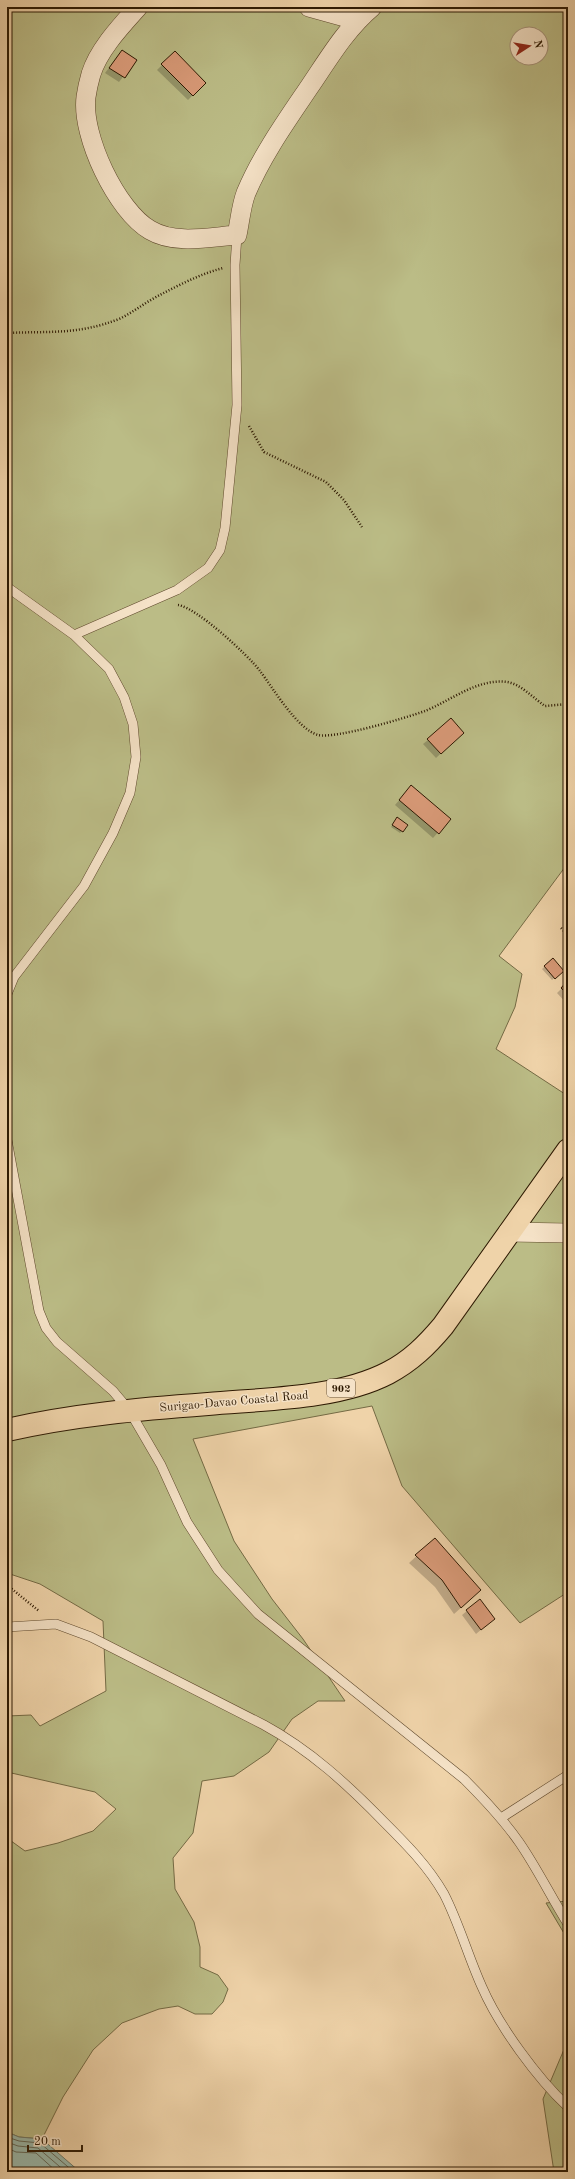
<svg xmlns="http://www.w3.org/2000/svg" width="575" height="2179" font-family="'Old Standard TT',serif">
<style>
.green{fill:#bbbc86;stroke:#746a44;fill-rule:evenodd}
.water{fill:#9ab8aa;stroke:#6e7867}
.shadow{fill:#0003}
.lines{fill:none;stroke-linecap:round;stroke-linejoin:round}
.shore{stroke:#646856;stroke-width:1}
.building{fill:#d99a78;stroke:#2d1902}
.lane-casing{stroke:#5e482c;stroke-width:10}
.street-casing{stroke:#5e482c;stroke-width:20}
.highway-casing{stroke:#2d1902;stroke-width:24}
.path{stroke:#2d1902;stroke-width:2.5;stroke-dasharray:1 2;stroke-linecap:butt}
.lane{stroke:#f5e2c7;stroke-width:9}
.street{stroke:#f5e2c7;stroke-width:19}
.highway{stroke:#efd3a9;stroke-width:22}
.labels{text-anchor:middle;stroke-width:3;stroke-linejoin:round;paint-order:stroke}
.shield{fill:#f5e2c7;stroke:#69553d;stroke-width:1}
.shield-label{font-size:11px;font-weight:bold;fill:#2d1902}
.street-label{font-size:12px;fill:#2d1902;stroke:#f5e2c7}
</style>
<rect width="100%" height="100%" fill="#efd3a9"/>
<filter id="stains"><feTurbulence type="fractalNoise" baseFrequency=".005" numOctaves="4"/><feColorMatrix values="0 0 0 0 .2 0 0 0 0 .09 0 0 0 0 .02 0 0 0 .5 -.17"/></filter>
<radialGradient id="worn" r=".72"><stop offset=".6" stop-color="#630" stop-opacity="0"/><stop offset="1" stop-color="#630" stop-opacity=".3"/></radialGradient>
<path class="green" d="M7 7H568V863L499 956 522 974 515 1007 496 1049 568 1096V1592L520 1623 402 1486 372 1406 193 1439 234 1541 272 1599 303 1639 345 1701H318L292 1719 269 1752 234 1776 202 1781 193 1833 173 1858 175 1889 194 1922 200 1947V1967L218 1975 228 1989 223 2002 212 2014H195L178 2006 159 2009 122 2023 93 2050 63 2097 42 2139 19 2137 7 2132V1838L25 1851 58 1843 93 1831 116 1809 95 1792 7 1772V1716L31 1715 40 1726 106 1691 103 1621 40 1584 7 1573ZM517 34H541V58H517Z
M568 1901V1940L546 1903Z
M568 2040V2172H554L543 2099Z"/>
<path class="water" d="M7 2132 19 2137 42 2139 80 2172H7Z"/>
<path class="shadow" d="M122 51 136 60 119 82 105 73Z
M175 52 205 83 188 100 157 70Z
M458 737 436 758 423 744 428 740Z
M407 791 450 819 433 838 395 805Z
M396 820 402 831 400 833 391 827Z
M553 959 563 971 552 980 542 969Z
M568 982V1005L557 993Z
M435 1539 473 1597 454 1614 435 1587 409 1563Z
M479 1601 489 1623 476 1634 462 1615Z"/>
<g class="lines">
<path class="shore" d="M7 2137 19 2141 40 2143 74 2172
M7 2142 18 2146 38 2148 66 2172
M7 2148 16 2152 36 2153 57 2172"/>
</g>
<path class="building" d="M122 50 137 60 125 78 109 68Z
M175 51 206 83 193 96 161 64Z
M451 718 464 733 441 754 427 739Z
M411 785 451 819 439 834 399 800Z
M397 817 408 825 403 832 392 825Z
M553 958 564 971 555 979 544 966Z
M568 980V995L561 988Z
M435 1538 481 1590 461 1608 442 1580 415 1555Z
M480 1599 495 1619 481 1630 466 1610Z"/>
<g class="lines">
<g class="lane-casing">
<path id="lane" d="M7 587 74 635 109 669 124 697 133 724 136 757 130 793 113 833 84 886 14 977 7 994
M74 635 177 590 208 568 220 550 225 528 237 405 235 265 237 235
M7 1140 39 1311 46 1328 57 1342 113 1391 129 1410 161 1465 187 1522 218 1570 237 1591 258 1614 464 1779C484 1799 503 1819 519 1842 537 1868 551 1897 568 1924
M7 1627 56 1624 91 1637 264 1725C310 1750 348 1785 384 1822 406 1844 428 1866 444 1894 459 1923 468 1956 482 1987 499 2026 537 2078 568 2107
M501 1818 568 1775"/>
</g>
<g class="street-casing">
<path id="street" d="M138 7C121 26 99 49 91 74 89 81 87 90 86 97 81 136 117 211 150 230 175 245 210 237 237 235 240 221 241 206 246 193 262 155 287 120 310 86 329 58 346 29 372 7
M309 7 356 20
M508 1232 568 1233"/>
</g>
<g class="highway-casing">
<path id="highway" d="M7 1430C73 1415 140 1409 208 1404 264 1399 338 1399 388 1373 411 1361 427 1345 443 1326L568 1150"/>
</g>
<path class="path" d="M7 333C49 331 78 335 119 319 132 313 143 304 156 297 177 286 200 274 223 268
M249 426 264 452 326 482 344 500 362 527
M178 605C196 607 248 655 260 671 273 688 297 729 318 735 336 739 405 718 425 711 450 701 478 678 507 682 521 684 533 698 545 706L568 704
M561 928 568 935
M7 1585 39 1611"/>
<use href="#lane" class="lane"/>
<use href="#street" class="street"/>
<use href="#highway" class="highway"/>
</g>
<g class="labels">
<rect class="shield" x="327" y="1379" width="28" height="18" rx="3"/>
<g class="shield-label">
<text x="341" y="1392">902</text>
</g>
<g class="street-label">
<text transform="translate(234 1401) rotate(-5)" y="4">Surigao-Davao Coastal Road</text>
</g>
</g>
<rect width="575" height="2179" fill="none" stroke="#efd3a9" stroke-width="24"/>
<rect x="8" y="8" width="559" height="2163" fill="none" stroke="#2d1902" stroke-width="2"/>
<rect x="12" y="12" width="551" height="2155" fill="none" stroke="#2d1902"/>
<g transform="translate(529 46) rotate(78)"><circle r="19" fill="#f5e2c7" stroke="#a59278"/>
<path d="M0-3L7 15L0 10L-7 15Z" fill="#8f2418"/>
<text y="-6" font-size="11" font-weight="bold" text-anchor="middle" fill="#2d1902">N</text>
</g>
<path d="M28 2145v6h54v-6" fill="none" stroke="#2d1902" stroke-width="2"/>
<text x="34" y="2145" font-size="12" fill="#2d1902" stroke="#f5e2c7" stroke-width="3" paint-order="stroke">20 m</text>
<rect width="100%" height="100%" filter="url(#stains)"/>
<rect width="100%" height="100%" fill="url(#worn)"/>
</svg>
